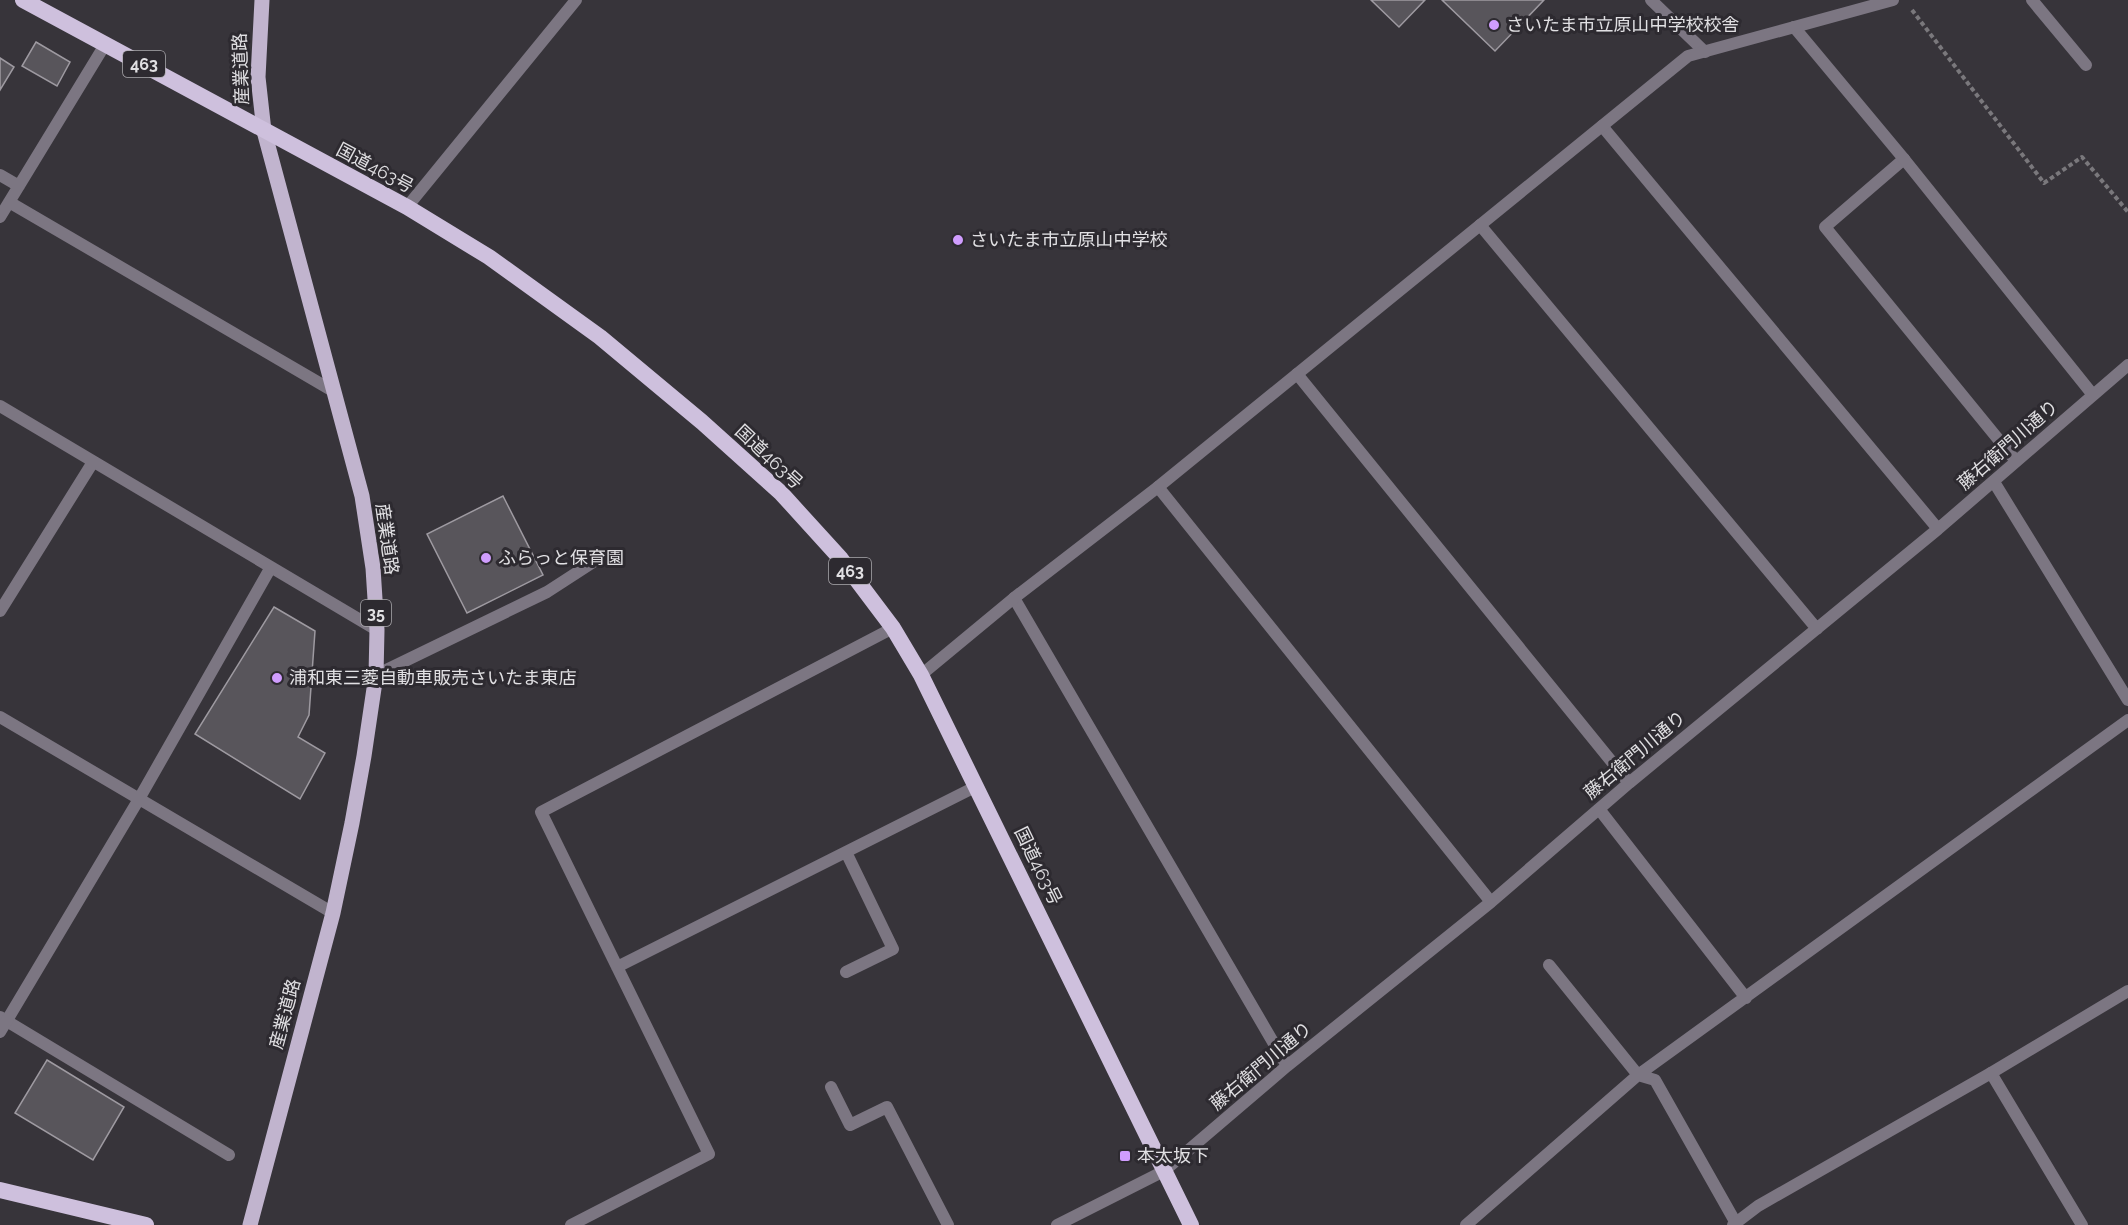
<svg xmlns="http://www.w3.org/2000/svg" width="2128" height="1225" font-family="Raleway,'Noto Sans JP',sans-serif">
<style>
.building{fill:#58555b;stroke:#9e9aa1;stroke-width:1.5}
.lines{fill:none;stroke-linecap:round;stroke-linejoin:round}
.path{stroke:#7a787c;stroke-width:4;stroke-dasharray:4.5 3;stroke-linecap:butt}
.service{stroke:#7c7682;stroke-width:12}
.minor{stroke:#7c7682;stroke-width:12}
.tertiary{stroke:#7c7682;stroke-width:12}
.primary{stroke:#c1b4ce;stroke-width:15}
.trunk{stroke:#cec0dd;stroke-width:16}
.poi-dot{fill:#d09dfe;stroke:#2d2a30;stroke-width:2}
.labels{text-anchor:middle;stroke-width:6;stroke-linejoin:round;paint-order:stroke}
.shield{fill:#2d2a30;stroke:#aba9ad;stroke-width:1.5}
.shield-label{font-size:16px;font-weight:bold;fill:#e1e0e3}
.poi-label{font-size:18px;fill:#e1e0e3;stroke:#2d2a30;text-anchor:start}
.street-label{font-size:18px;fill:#e1e0e3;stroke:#2d2a30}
</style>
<rect width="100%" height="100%" fill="#37343a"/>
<path class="building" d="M1371 0H1425L1399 27Z
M1442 0H1544L1495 51Z
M36 42 70 62 57 86 22 66Z
M0 58 14 67 0 90Z
M503 496 543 575 467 613 427 534Z
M274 607 315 631 309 715 298 737 325 753 300 799 195 734Z
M47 1060 124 1107 93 1160 15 1113Z"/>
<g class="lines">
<path class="path" d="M1912 10 2044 183 2082 157 2128 212"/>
<path class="service" d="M2032 0 2086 65
M1904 159 1825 227 2016 461
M0 1017 229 1155"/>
<path class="minor" d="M1651 0 1705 52
M1794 27 1904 159 2093 395
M1602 126 1938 529
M0 175 19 186
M9 202 333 391
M407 207 576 0
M0 217 106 43
M1480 225 1817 629
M1297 374 1629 783
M0 406 377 630
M1994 482 2128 700
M1158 487 1491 902
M1014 598 1287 1066
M0 611 93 462
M376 675 547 592 601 557
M0 717 333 913
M1599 809 1746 998
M1549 965 1638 1075 1655 1080 1737 1225
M617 967 977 786
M846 972 893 949 846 852
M0 1032 139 799 271 567
M1991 1073 2082 1225
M831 1087 850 1125 887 1107 948 1225
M571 1225 709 1154 541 812 893 628
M1057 1225 1164 1171 1287 1066 1491 902 1629 783 1938 529 2128 365
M1466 1225 1638 1075 2128 720"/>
<path class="tertiary" d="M921 675 1014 598 1158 487 1688 56 1893 0
M1733 1225 1758 1206 1991 1073 2128 991"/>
<path class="primary" d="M250 1225 333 913 352 823 364 756 376 675 377 630 373 568 362 496 264 131 258 77 262 0"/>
<path class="trunk" d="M23 0 407 207 489 257 600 337 702 422 781 493 841 559 893 628 921 675 1191 1225
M0 1190 146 1225"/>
</g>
<g class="poi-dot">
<circle cx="1494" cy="25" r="6"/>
<circle cx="958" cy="240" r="6"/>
<circle cx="486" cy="558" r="6"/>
<circle cx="277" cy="678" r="6"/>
<rect x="1119" y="1150" width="12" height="12" rx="3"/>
</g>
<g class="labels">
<g class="shield">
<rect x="123" y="51" width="42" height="26" rx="4.5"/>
<rect x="829" y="558" width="42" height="26" rx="4.5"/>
<rect x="361" y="600" width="30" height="26" rx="4.5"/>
</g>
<g class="shield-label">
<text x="144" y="70">463</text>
<text x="850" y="577">463</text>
<text x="376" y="619">35</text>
</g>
<g class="poi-label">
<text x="1506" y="31">さいたま市立原山中学校校舎</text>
<text x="970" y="246">さいたま市立原山中学校</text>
<text x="498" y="564">ふらっと保育園</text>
<text x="289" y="684">浦和東三菱自動車販売さいたま東店</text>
<text x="1137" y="1162">本太坂下</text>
</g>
<g class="street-label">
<text transform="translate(241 69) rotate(-92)" y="6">産業道路</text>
<text transform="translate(375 168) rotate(28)" y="6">国道463号</text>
<text transform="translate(2008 445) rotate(-41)" y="6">藤右衛門川通り</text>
<text transform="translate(769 457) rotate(43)" y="6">国道463号</text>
<text transform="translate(387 539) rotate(82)" y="6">産業道路</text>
<text transform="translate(1635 755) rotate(-40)" y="6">藤右衛門川通り</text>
<text transform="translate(1038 866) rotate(64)" y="6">国道463号</text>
<text transform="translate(285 1014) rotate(-75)" y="6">産業道路</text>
<text transform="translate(1261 1066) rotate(-40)" y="6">藤右衛門川通り</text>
</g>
</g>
</svg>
